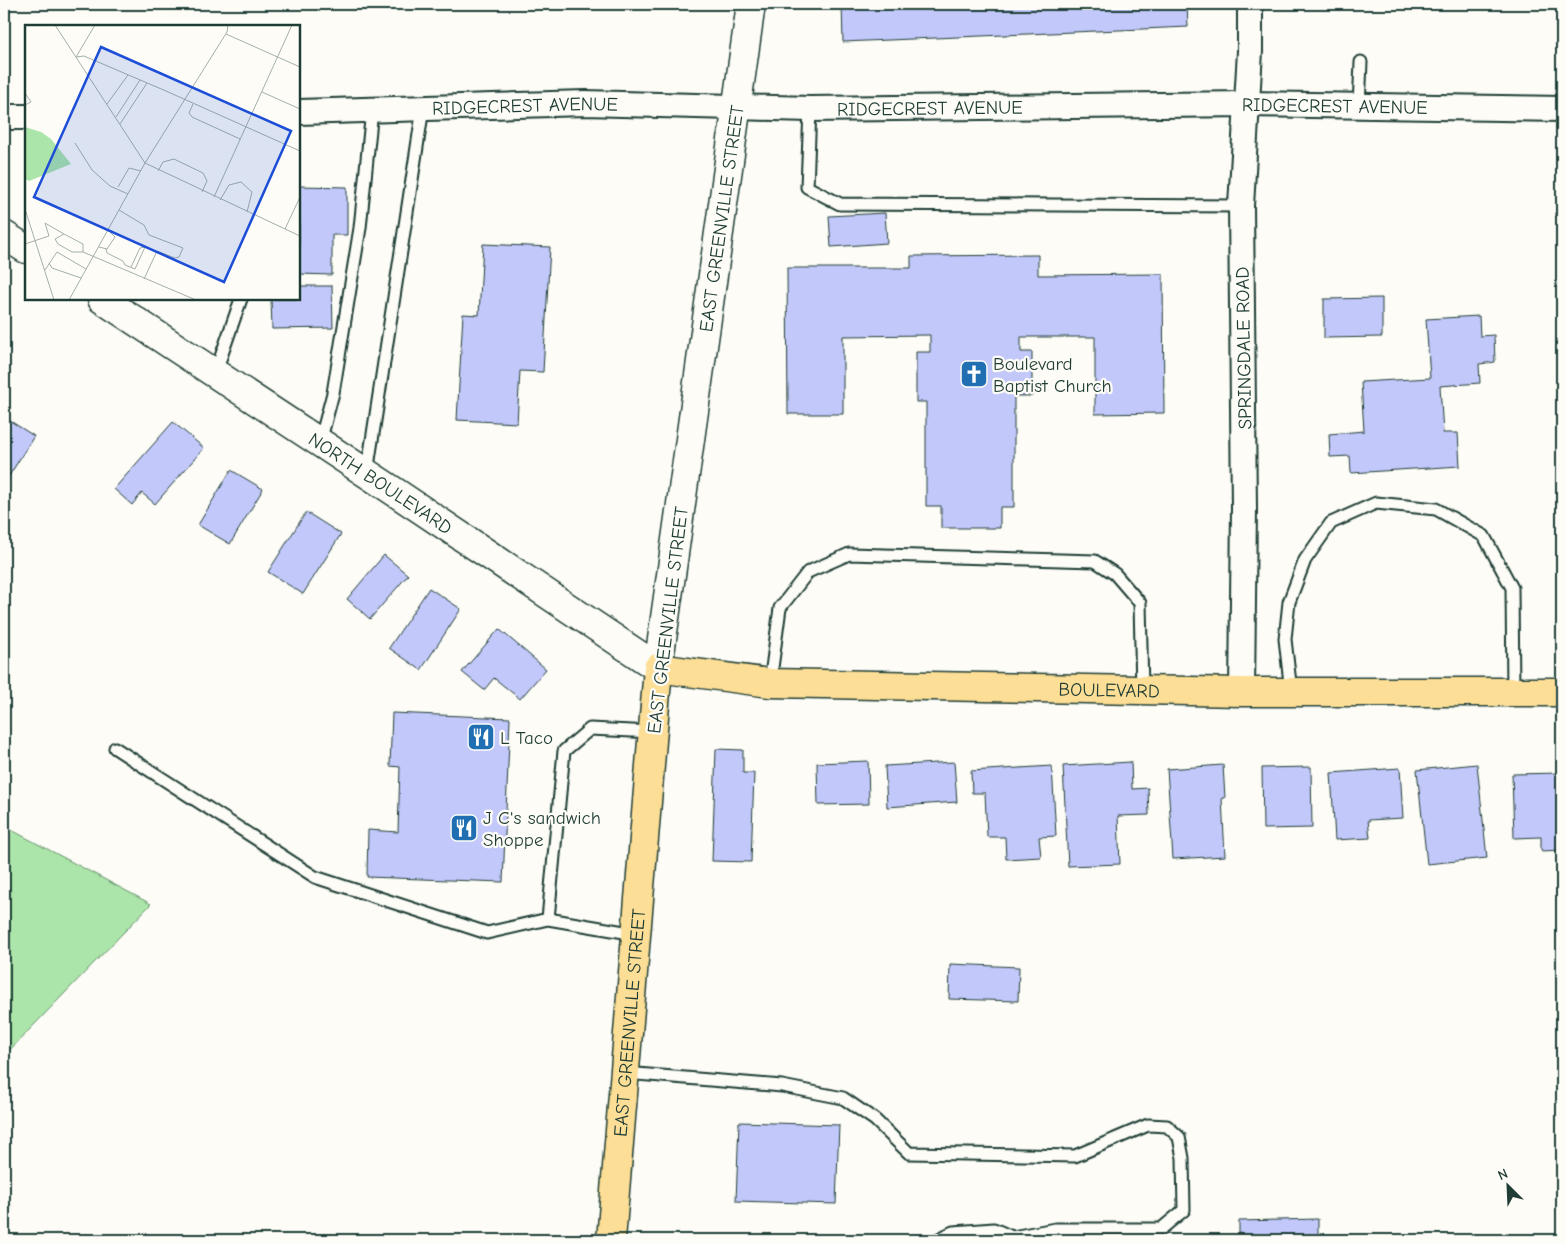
<svg xmlns="http://www.w3.org/2000/svg" width="1566" height="1244" font-family="'Comic Neue',sans-serif">
<style>
.green{fill:#ace5a9;stroke:#66916e}
.building{fill:#c2c8fa;stroke:#1f3d34}
.lines{fill:none;stroke-linecap:round;stroke-linejoin:round}
.service-casing{stroke:#1f3d34;stroke-width:15}
.minor-casing{stroke:#1f3d34;stroke-width:28}
.tertiary-casing{stroke:#1f3d34;stroke-width:31}
.secondary-casing{stroke:#1f3d34;stroke-width:31}
.primary-casing{stroke:#1f3d34;stroke-width:31}
.service{stroke:#fdfcf7;stroke-width:11}
.minor{stroke:#fdfcf7;stroke-width:24}
.tertiary{stroke:#fdfcf7;stroke-width:28}
.secondary{stroke:#fdfcf7;stroke-width:28}
.primary{stroke:#fdde96;stroke-width:28}
.labels{text-anchor:middle;stroke-width:4.5;stroke-linejoin:round;paint-order:stroke}
.street-label{font-size:19px;fill:#1f3d34;stroke:#fdfcf7}
.poi-label{font-size:19px;fill:#1f3d34;stroke:#fdfcf7;text-anchor:start}
.inset-road{fill:none;stroke:#a4b0a9;stroke-width:1}
.view{fill:#1d4ed8;fill-opacity:0.15;stroke:#1d4ed8;stroke-width:2.5}
.inset-edge{fill:none;stroke:#1f3d34;stroke-width:2.5}
</style>
<rect width="100%" height="100%" fill="#fdfcf7"/>
<filter id="ink" filterUnits="userSpaceOnUse"><feTurbulence type="fractalNoise" baseFrequency=".02" numOctaves="2"/><feDisplacementMap in="SourceGraphic" scale="10" xChannelSelector="R" yChannelSelector="G"/><feConvolveMatrix kernelMatrix="1 2 1 2 8 2 1 2 1" color-interpolation-filters="sRGB"/></filter>
<g filter="url(#ink)">
<path class="green" d="M4 826 151 904 4 1056Z"/>
<path class="building" d="M842 4H1187L1188 27 843 42Z
M299 186 347 187V235H332V275L299 274Z
M885 213 887 243 831 247 829 216Z
M483 244 550 247 543 372 520 371 517 423 457 420 463 314 479 315Z
M1038 255V275L1163 274 1164 413 1095 414V337H1021V352H1032V396H1014V507H1000V528H941V506H926V402H916V352H930V335L843 336V414H788L787 268H911V256Z
M299 286H332L333 328 272 329 271 299H299Z
M1382 298V337L1324 338V299Z
M1479 316 1480 336 1494 335 1495 362 1479 364 1480 383 1440 386 1443 433H1458L1460 466 1351 473 1350 456 1330 457 1329 434 1364 431 1361 382 1430 378 1426 319Z
M4 417 34 436 4 484Z
M173 422 204 448 155 504 142 493 132 505 114 489Z
M231 470 263 489 230 544 198 525Z
M306 512 341 534 303 594 268 572Z
M384 555 408 575 370 619 347 599Z
M429 588 461 609 421 670 389 648Z
M499 629 546 669 520 699 494 678 484 690 462 672Z
M392 713 510 718 503 882 367 877 368 830 398 832 400 767 390 766Z
M716 749 743 750V773H754L751 862 712 861Z
M868 761 869 804 818 805 817 763Z
M954 762 957 802 887 807 885 766Z
M1131 762 1132 789 1148 788 1149 815 1118 816 1120 864 1068 866 1063 766Z
M1477 764 1487 858 1427 864 1417 770Z
M1223 765 1225 798H1222L1225 856 1173 859 1167 769Z
M1052 766 1056 836 1039 837 1041 857 1006 859 1005 837H987L985 793H972L971 771Z
M1311 767 1312 828 1263 829 1262 768Z
M1400 768 1403 818 1368 820 1370 838 1335 840 1331 773Z
M1562 773V850L1541 851V837L1514 838 1512 774Z
M950 964 1019 967 1018 1001 949 999Z
M739 1122 839 1125 836 1204 736 1201Z
M1318 1219V1240H1239V1221Z"/>
<g class="lines">
<g class="service-casing">
<path id="service" d="M1359 106 1361 62
M810 109 807 187 840 204 1241 206
M215 374 241 299
M320 442 333 393 360 228 372 110
M367 473 423 108
M770 683 780 608 808 572 849 554 1095 561 1115 574 1140 603 1142 690
M1291 692 1285 639 1289 602 1305 560 1331 523 1376 503 1436 509 1484 536 1512 588 1513 692
M115 748 315 877 487 933 548 919 636 934
M548 919 564 751 590 729 653 732
M625 1073 782 1086 843 1098 875 1120 909 1153 1075 1156 1148 1125 1167 1126 1179 1137 1183 1158 1184 1210 1161 1229H1055L1012 1237 1010 1240
M937 1240 953 1232 994 1229 1012 1237"/>
</g>
<g class="minor-casing">
<g id="minor">
<path id="s1" d="M299 112 585 103 810 109 1247 104 1562 109"/>
<path d="M4 117H26"/>
<path d="M1242 692 1244 508 1241 206 1250 51V4"/>
</g>
</g>
<g class="tertiary-casing">
<g id="tertiary">
<path d="M4 235 26 249"/>
<path id="s2" d="M102 299 389 488 658 668"/>
</g>
</g>
<g class="secondary-casing">
<g id="secondary">
<path id="s3" d="M658 668 751 4"/>
</g>
</g>
<g class="primary-casing">
<g id="primary">
<path id="s4" d="M611 1240 658 668 770 683 1242 692H1562"/>
</g>
</g>
<use href="#service" class="service"/>
<use href="#minor" class="minor"/>
<use href="#tertiary" class="tertiary"/>
<use href="#secondary" class="secondary"/>
<use href="#primary" class="primary"/>
</g>
</g>
<defs>
<g id="church-square" transform="scale(1.4375)"><rect x="-9" y="-9" width="18" height="18" rx="4" fill="#1f6fb2" stroke="#fdfcf7"/><path d="M-1.2-6h2.4v3.5h3.3v2.4h-3.3V6h-2.4V-.1h-3.3v-2.4h3.3Z" fill="#fff"/></g>
<g id="restaurant-square" transform="scale(1.4375)"><rect x="-9" y="-9" width="18" height="18" rx="4" fill="#1f6fb2" stroke="#fdfcf7"/><path d="M-5-6h1v4h1v-4h1v4h1v-4h1v5L-1.5 .5V6h-2V.5L-5-1ZM5-6V6H3V1.5H1.5Q1.5-4 5-6Z" fill="#fff"/></g>
</defs>
<g fill-rule="evenodd">
<use href="#church-square" x="974" y="374"/>
<use href="#restaurant-square" x="481" y="737"/>
<use href="#restaurant-square" x="464" y="828"/>
</g>
<g class="labels">
<g class="street-label">
<text dy="7" stroke="none"><textPath href="#s1" startOffset="226">RIDGECREST AVENUE</textPath></text>
<text dy="7" stroke="none"><textPath href="#s1" startOffset="1036">RIDGECREST AVENUE</textPath></text>
<text dy="7" stroke="none"><textPath href="#s1" startOffset="631">RIDGECREST AVENUE</textPath></text>
<text dy="7" stroke="none"><textPath href="#s3" startOffset="454">EAST GREENVILLE STREET</textPath></text>
<text transform="translate(1243 348) rotate(-91)" y="7">SPRINGDALE ROAD</text>
<text dy="7" stroke="none"><textPath href="#s2" startOffset="334">NORTH BOULEVARD</textPath></text>
<text transform="translate(667 620) rotate(-83)" y="7">EAST GREENVILLE STREET</text>
<text dy="7" stroke="none"><textPath href="#s4" startOffset="1026">BOULEVARD</textPath></text>
<text dy="7" stroke="none"><textPath href="#s4" startOffset="218">EAST GREENVILLE STREET</textPath></text>
</g>
<g class="poi-label">
<text x="993" y="370">Boulevard<tspan x="993" dy="22">Baptist Church</tspan></text>
<text x="500" y="744">L Taco</text>
<text x="483" y="824">J C's sandwich<tspan x="483" dy="22">Shoppe</tspan></text>
</g>
</g>
<g transform="translate(25 25)">
<rect width="275" height="275" fill="#fdfcf7"/>
<path d="M0 102 16 107 26 114 46 139 4 156 0 154Z" fill="#ace5a9"/>
<path class="inset-road" d="M30 0 120 138M201 9 275 42M51 32 59 31 141 66 275 126M51 32 70 0M237 67 275 84M82 79 103 50M168 79 164 88 167 92 215 114M0 80 6 77 0 68M91 92 115 55M95 99 122 58M50 118 67 145 85 161 103 169M120 138 275 211M133 146 138 137 149 134 178 148 182 156 177 167M93 162 104 143 116 146M189 172 267 0M195 175 204 160 216 157 227 167 222 187M0 184 29 275M94 185 119 200 124 210 158 223 154 232 150 233 132 226 119 254M260 204 275 172M0 219 24 211 20 198 39 209M74 222 82 224 90 212 83 205M81 224 82 228 98 236 100 240 110 244 120 222 115 223 106 242M58 227V219L39 209 30 214 33 219 47 227H58L171 275M24 238 27 243 56 253M20 245 32 227 61 244M44 275 120 138 202 7 203 0"/>
<path class="view" d="M76 22 266 106 199 257 9 172Z"/>
<rect width="275" height="275" class="inset-edge"/>
</g>
<rect width="1566" height="1244" fill="none" stroke="#fdfcf7" stroke-width="20"/>
<rect x="10" y="10" width="1546" height="1224" fill="none" stroke="#1f3d34" stroke-width="2" filter="url(#ink)"/>
<g transform="translate(1508 1186) rotate(336)" stroke="#fdfcf7" stroke-width="4" paint-order="stroke">
<path d="M0-4L9 19L0 12L-9 19Z" fill="#1f3d34"/>
<text y="-8" font-size="14" font-weight="bold" text-anchor="middle" fill="#1f3d34">N</text>
</g>
</svg>
